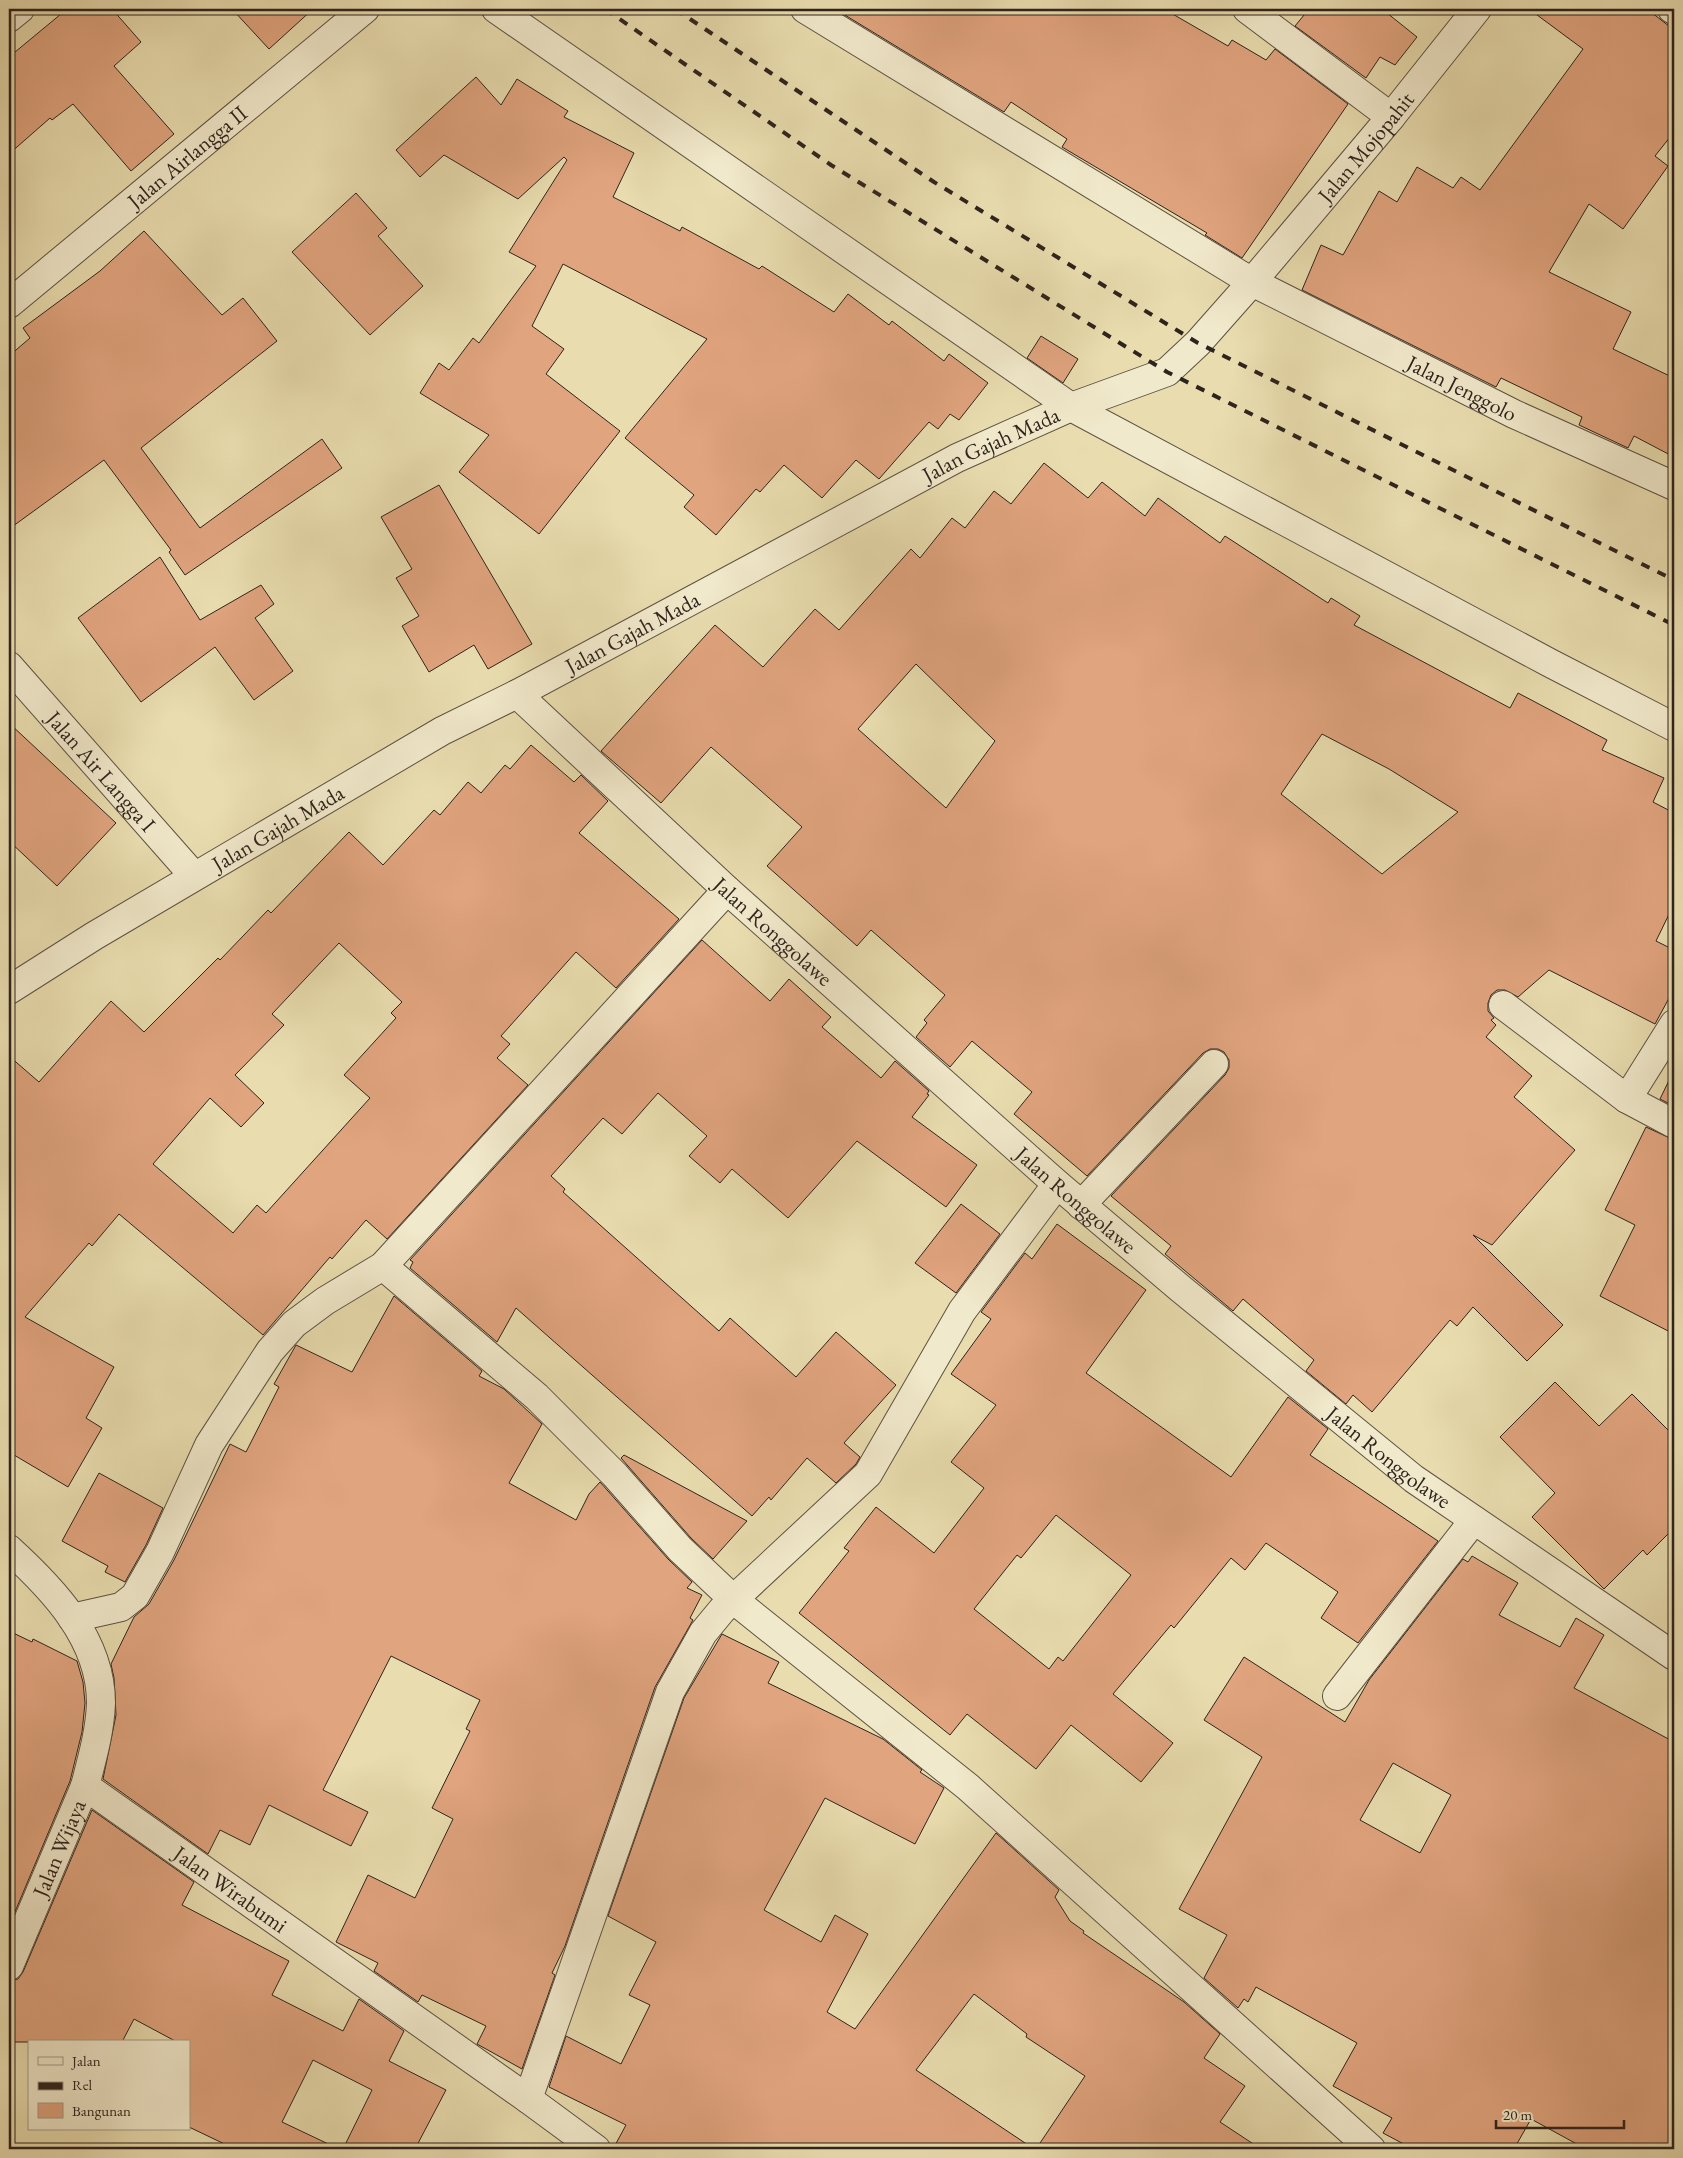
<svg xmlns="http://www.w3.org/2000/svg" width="1683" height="2158" font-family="'EB Garamond',serif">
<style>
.building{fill:#e0a47e;stroke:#2f231e;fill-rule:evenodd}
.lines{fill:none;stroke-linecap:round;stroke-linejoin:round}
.minor-casing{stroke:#5e5242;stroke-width:30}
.tertiary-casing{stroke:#5e5242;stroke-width:30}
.minor{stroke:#f1e9cb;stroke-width:28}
.tertiary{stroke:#f1e9cb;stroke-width:28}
.rail{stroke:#2f231e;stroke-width:4;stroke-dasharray:9 9;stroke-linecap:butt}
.labels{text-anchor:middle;stroke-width:4.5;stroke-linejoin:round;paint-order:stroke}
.street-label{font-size:22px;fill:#2f231e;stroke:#f1e9cb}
</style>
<rect width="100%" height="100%" fill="#e9ddaf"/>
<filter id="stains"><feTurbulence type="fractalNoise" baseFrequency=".004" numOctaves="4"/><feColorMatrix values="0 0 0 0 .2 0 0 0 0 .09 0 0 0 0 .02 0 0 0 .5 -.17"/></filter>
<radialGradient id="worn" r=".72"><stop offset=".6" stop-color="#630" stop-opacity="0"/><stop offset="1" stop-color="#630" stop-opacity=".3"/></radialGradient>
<path class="building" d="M67 9H112L141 42 114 66 174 134 131 171 73 104 52 120 50 118 9 154V57Z
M232 9H313L269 49Z
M835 9H1164L1228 46 1232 40 1266 60 1275 49 1348 104 1242 258 1205 235 1207 233 1062 147 1067 139 1011 102 1004 112Z
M1309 9H1382L1417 37 1395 65 1380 57 1366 78 1295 26Z
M1529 9H1647L1674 30V132L1655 156 1668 166 1623 229 1589 204 1549 272 1631 312 1613 349 1674 378V457L1634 436 1628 448 1579 425 1582 417 1501 378 1496 387 1302 290 1321 245 1343 255 1379 191 1397 202 1417 167 1453 188 1461 177 1480 190 1583 49Z
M476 77 501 105 517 79 568 111 564 117 634 153 613 197 680 231 682 227 759 269 762 266 834 312 848 294 889 325 892 321 944 361 949 354 988 383 959 420 950 414 938 429 929 422 879 479 856 460 822 498 784 465 760 492 756 489 716 535 684 507 694 495 625 438 707 339 563 264 532 326 564 349 546 374 620 431 539 534 459 472 489 435 420 393 439 363 449 370 473 338 479 343 536 266 509 252 567 160 564 157 518 199 444 155 420 177 396 150Z
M356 193 387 228 378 236 423 286 370 335 292 252Z
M144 231 222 315 243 298 277 341 141 448 200 528 322 439 342 468 185 575 169 552 171 550 104 460 9 529V356L30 338 23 328 100 271Z
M1041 336 1078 359 1063 383 1027 358Z
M1044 463 1088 498 1102 482 1145 516 1158 498 1220 543 1225 536 1328 603 1331 598 1360 616 1354 625 1510 708 1518 693 1607 740 1602 750 1664 778 1653 802 1674 813V904L1656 941 1674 950V989L1655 1024 1549 970 1518 997 1505 990H1497L1491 995 1488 1003V1011L1494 1018 1491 1020 1496 1025 1486 1037 1532 1076 1514 1097 1575 1150 1492 1245 1473 1235 1563 1325 1527 1361 1473 1307 1457 1326 1450 1320 1372 1412 1353 1395 1346 1404 1306 1371 1314 1360 1243 1299 1233 1311 1165 1254 1171 1246 1111 1196 1225 1075 1229 1068V1060L1224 1052 1218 1049H1210L1203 1053 1087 1176 1014 1114 1032 1092 972 1041 950 1067 916 1037 927 1023 924 1020 945 995 871 930 857 946 767 866 802 827 711 747 661 803 601 751 715 625 763 667 815 609 839 630 911 549 920 558 952 518 965 528 994 491 1011 504ZM916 664 995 741 946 808 858 729ZM1322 734 1389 769 1458 812 1382 874 1281 794Z
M439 485 532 644 488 669 474 645 429 672 402 626 419 616 396 578 412 569 381 517Z
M160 557 200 620 261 585 274 604 255 618 293 671 254 700 215 647 141 702 78 618Z
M9 723 116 823 57 886 9 841Z
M531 745 574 782 581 775 608 801 579 833 679 919 616 988 576 952 501 1036 510 1044 497 1058 528 1085 387 1239 366 1220 332 1259 330 1257 263 1335 119 1214 92 1246 89 1243 25 1317 114 1367 86 1418 102 1428 68 1487 9 1452V1056L39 1082 111 1001 144 1032 218 958 220 960 268 910 271 913 349 832 383 865 434 810 440 815 468 782 481 793 505 765 510 769ZM339 943 402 1002 391 1013 396 1018 344 1075 370 1098 266 1213 257 1205 233 1233 153 1164 210 1098 241 1127 264 1103 235 1075 284 1025 272 1014Z
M702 940 770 1001 789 979 831 1017 822 1027 881 1078 895 1061 929 1091 927 1094 929 1095 912 1117 977 1165 946 1207 857 1141 788 1218 732 1169 720 1183 689 1156 707 1136 658 1093 622 1134 603 1118 551 1176 565 1189 563 1192 719 1331 730 1318 796 1377 836 1332 896 1385 844 1443 860 1457 856 1464 836 1483 807 1458 771 1500 769 1497 752 1516 516 1308 497 1342 410 1268 413 1262 410 1260Z
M1674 1070V1106L1660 1099Z
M1646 1127 1674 1140V1334L1600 1296 1635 1225 1605 1210Z
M961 1204 1000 1234 956 1293 915 1263Z
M1057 1224 1146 1290 1086 1373 1231 1477 1288 1397 1328 1429 1310 1455 1438 1541 1358 1643 1321 1618 1338 1592 1266 1543 1245 1570 1231 1558 1174 1628 1171 1625 1113 1694 1173 1743 1141 1782 1071 1725 1036 1769 967 1714 950 1735 799 1613 849 1551 844 1548 876 1507 934 1553 984 1488 951 1462 996 1405 951 1374 991 1319 981 1312 1025 1253 1032 1259ZM1056 1515 1131 1575 1063 1661 1058 1657 1049 1669 974 1609 1017 1555 1021 1558Z
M394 1296 482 1371 479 1376 504 1389 542 1424 509 1483 576 1520 589 1494 600 1482 668 1559 692 1582 687 1588 702 1595 690 1618 693 1620 655 1687 565 1946 552 1973 555 1975 522 2069 477 2044 486 2026 422 1995 418 2002 374 1971 378 1963 336 1942 368 1875 415 1898 453 1819 432 1808 470 1731 466 1729 480 1700 391 1656 323 1790 368 1812 351 1846 269 1805 250 1845 220 1830 208 1854 103 1779 116 1715 114 1678 111 1664 134 1617 149 1604 174 1560 230 1444 246 1452 279 1387 274 1384 296 1345 352 1372Z
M1555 1382 1599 1426 1632 1394 1674 1436V1528L1647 1555 1643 1550 1604 1589 1532 1517 1555 1493 1500 1437Z
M624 1455 747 1521 713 1559 691 1538 621 1458Z
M99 1473 163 1508 146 1545 125 1582 105 1572 108 1566 62 1541Z
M1472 1556 1518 1583 1499 1615 1560 1647 1576 1618 1604 1635 1574 1688 1674 1742V2149H1586L1531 2119 1514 2149H1413L1383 2133 1392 2118 1333 2086 1357 2043 1256 1987 1248 2002 1244 1999 1238 2008 1204 1978 1227 1935 1179 1909 1262 1757 1204 1720 1244 1657 1345 1722 1369 1680 1463 1559 1468 1562ZM1393 1763 1451 1795 1420 1853 1360 1820Z
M9 1631 32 1642 33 1639 77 1661 83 1682 85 1703 82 1732 70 1781 9 1926Z
M722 1634 779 1662 768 1683 883 1739 922 1770 920 1772 944 1788 915 1844 825 1798 764 1910 821 1942 835 1915 868 1934 827 2012 855 2029 996 1833 1059 1890 1055 1897 1070 1921 1084 1931 1083 1933 1184 2002 1220 2034 1204 2058 1245 2086 1220 2122 1261 2149H1036L1085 2076 1026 2037 1027 2034 974 1994 916 2070 1034 2149H613L626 2125 549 2087 566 2036 621 2064 650 2005 629 1995 656 1942 608 1916 684 1698Z
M92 1810 194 1882 182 1905 289 1961 272 1995 343 2031 359 1999 404 2031 389 2061 446 2090 415 2149H343L372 2090 313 2060 282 2122 339 2149H235L189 2127V2042H177L134 2019 122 2042H9V1981L18 1979 23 1972Z"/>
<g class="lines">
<g class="minor-casing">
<g id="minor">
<path d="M496 9 1071 407 1550 663 1674 727"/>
<path id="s1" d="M805 9 1252 282 1514 414 1674 486"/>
<path d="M1247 9 1391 117"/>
<path d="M1672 9 1674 10"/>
<path d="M9 18 20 9"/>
<path id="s2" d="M9 304 365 9"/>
<path id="s3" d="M9 666 194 876"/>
<path id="s4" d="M517 694 727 890 1057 1184 1181 1289 1414 1479 1674 1656"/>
<path d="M1503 1005 1627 1099"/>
<path d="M1674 1024 1627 1099 1674 1124"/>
<path d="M1081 1205 1214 1064"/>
<path d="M383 1266 537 1397 615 1475 680 1549 734 1600 968 1787 1371 2149"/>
<path id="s5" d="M9 1549C53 1589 101 1639 101 1703 100 1731 92 1759 85 1786L528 2099 596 2149"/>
<path d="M72 1618 121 1607 135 1596 160 1552 209 1445 270 1351 294 1324 325 1301 383 1266 727 890"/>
<path d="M1337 1696 1474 1520"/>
<path id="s6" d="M9 1966 85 1786"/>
<path d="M528 2099 670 1692 703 1633 722 1610 868 1474 962 1311 1057 1184"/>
</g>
</g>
<g class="tertiary-casing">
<g id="tertiary">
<path id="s7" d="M9 990 94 936 442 731 517 694 957 458 1071 407 1167 372 1198 343 1252 282 1391 117 1477 9"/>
</g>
</g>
<use href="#minor" class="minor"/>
<use href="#tertiary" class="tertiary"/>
<path class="rail" d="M605 9 831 165 1167 372 1674 625
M675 9 934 182 1198 343 1674 580"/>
</g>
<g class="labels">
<g class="street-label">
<text dy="8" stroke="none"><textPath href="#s7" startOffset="1615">Jalan Mojopahit</textPath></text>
<text dy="8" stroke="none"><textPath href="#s2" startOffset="231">Jalan Airlangga II</textPath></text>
<text dy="8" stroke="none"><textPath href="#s1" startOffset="759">Jalan Jenggolo</textPath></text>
<text dy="8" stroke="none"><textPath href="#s7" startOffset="1124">Jalan Gajah Mada</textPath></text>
<text dy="8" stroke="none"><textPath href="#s7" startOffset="719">Jalan Gajah Mada</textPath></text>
<text dy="8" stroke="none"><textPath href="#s3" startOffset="140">Jalan Air Langga I</textPath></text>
<text dy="8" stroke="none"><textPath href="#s7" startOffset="314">Jalan Gajah Mada</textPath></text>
<text dy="8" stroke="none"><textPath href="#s4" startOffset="349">Jalan Ronggolawe</textPath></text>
<text dy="8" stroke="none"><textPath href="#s4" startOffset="754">Jalan Ronggolawe</textPath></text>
<text dy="8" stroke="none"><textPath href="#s4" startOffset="1159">Jalan Ronggolawe</textPath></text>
<text dy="8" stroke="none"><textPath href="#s6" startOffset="128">Jalan Wijaya</textPath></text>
<text dy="8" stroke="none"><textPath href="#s5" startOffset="448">Jalan Wirabumi</textPath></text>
</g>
</g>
<rect width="1683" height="2158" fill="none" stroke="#e9ddaf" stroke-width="30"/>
<rect x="10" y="10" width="1663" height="2138" fill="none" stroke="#2f231e" stroke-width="2.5"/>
<rect x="15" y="15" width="1653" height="2128" fill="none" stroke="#2f231e"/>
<rect x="28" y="2040" width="162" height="90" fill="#f1e9cb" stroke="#a39a86"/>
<rect x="38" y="2057" width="25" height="8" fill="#f1e9cb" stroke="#a39a86"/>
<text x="72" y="2066" font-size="15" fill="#2f231e">Jalan</text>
<rect x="38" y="2082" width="25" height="8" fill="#2f231e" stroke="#a39a86"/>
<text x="72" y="2090" font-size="15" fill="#2f231e">Rel</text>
<rect x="38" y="2103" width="25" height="15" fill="#e0a47e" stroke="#a39a86"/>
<text x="72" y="2116" font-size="15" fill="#2f231e">Bangunan</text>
<path d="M1496 2120v8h128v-8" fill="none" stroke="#2f231e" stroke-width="2.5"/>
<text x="1503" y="2120" font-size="15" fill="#2f231e" stroke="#f1e9cb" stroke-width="4" paint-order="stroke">20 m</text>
<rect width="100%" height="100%" filter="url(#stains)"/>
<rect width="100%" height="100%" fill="url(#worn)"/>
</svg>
